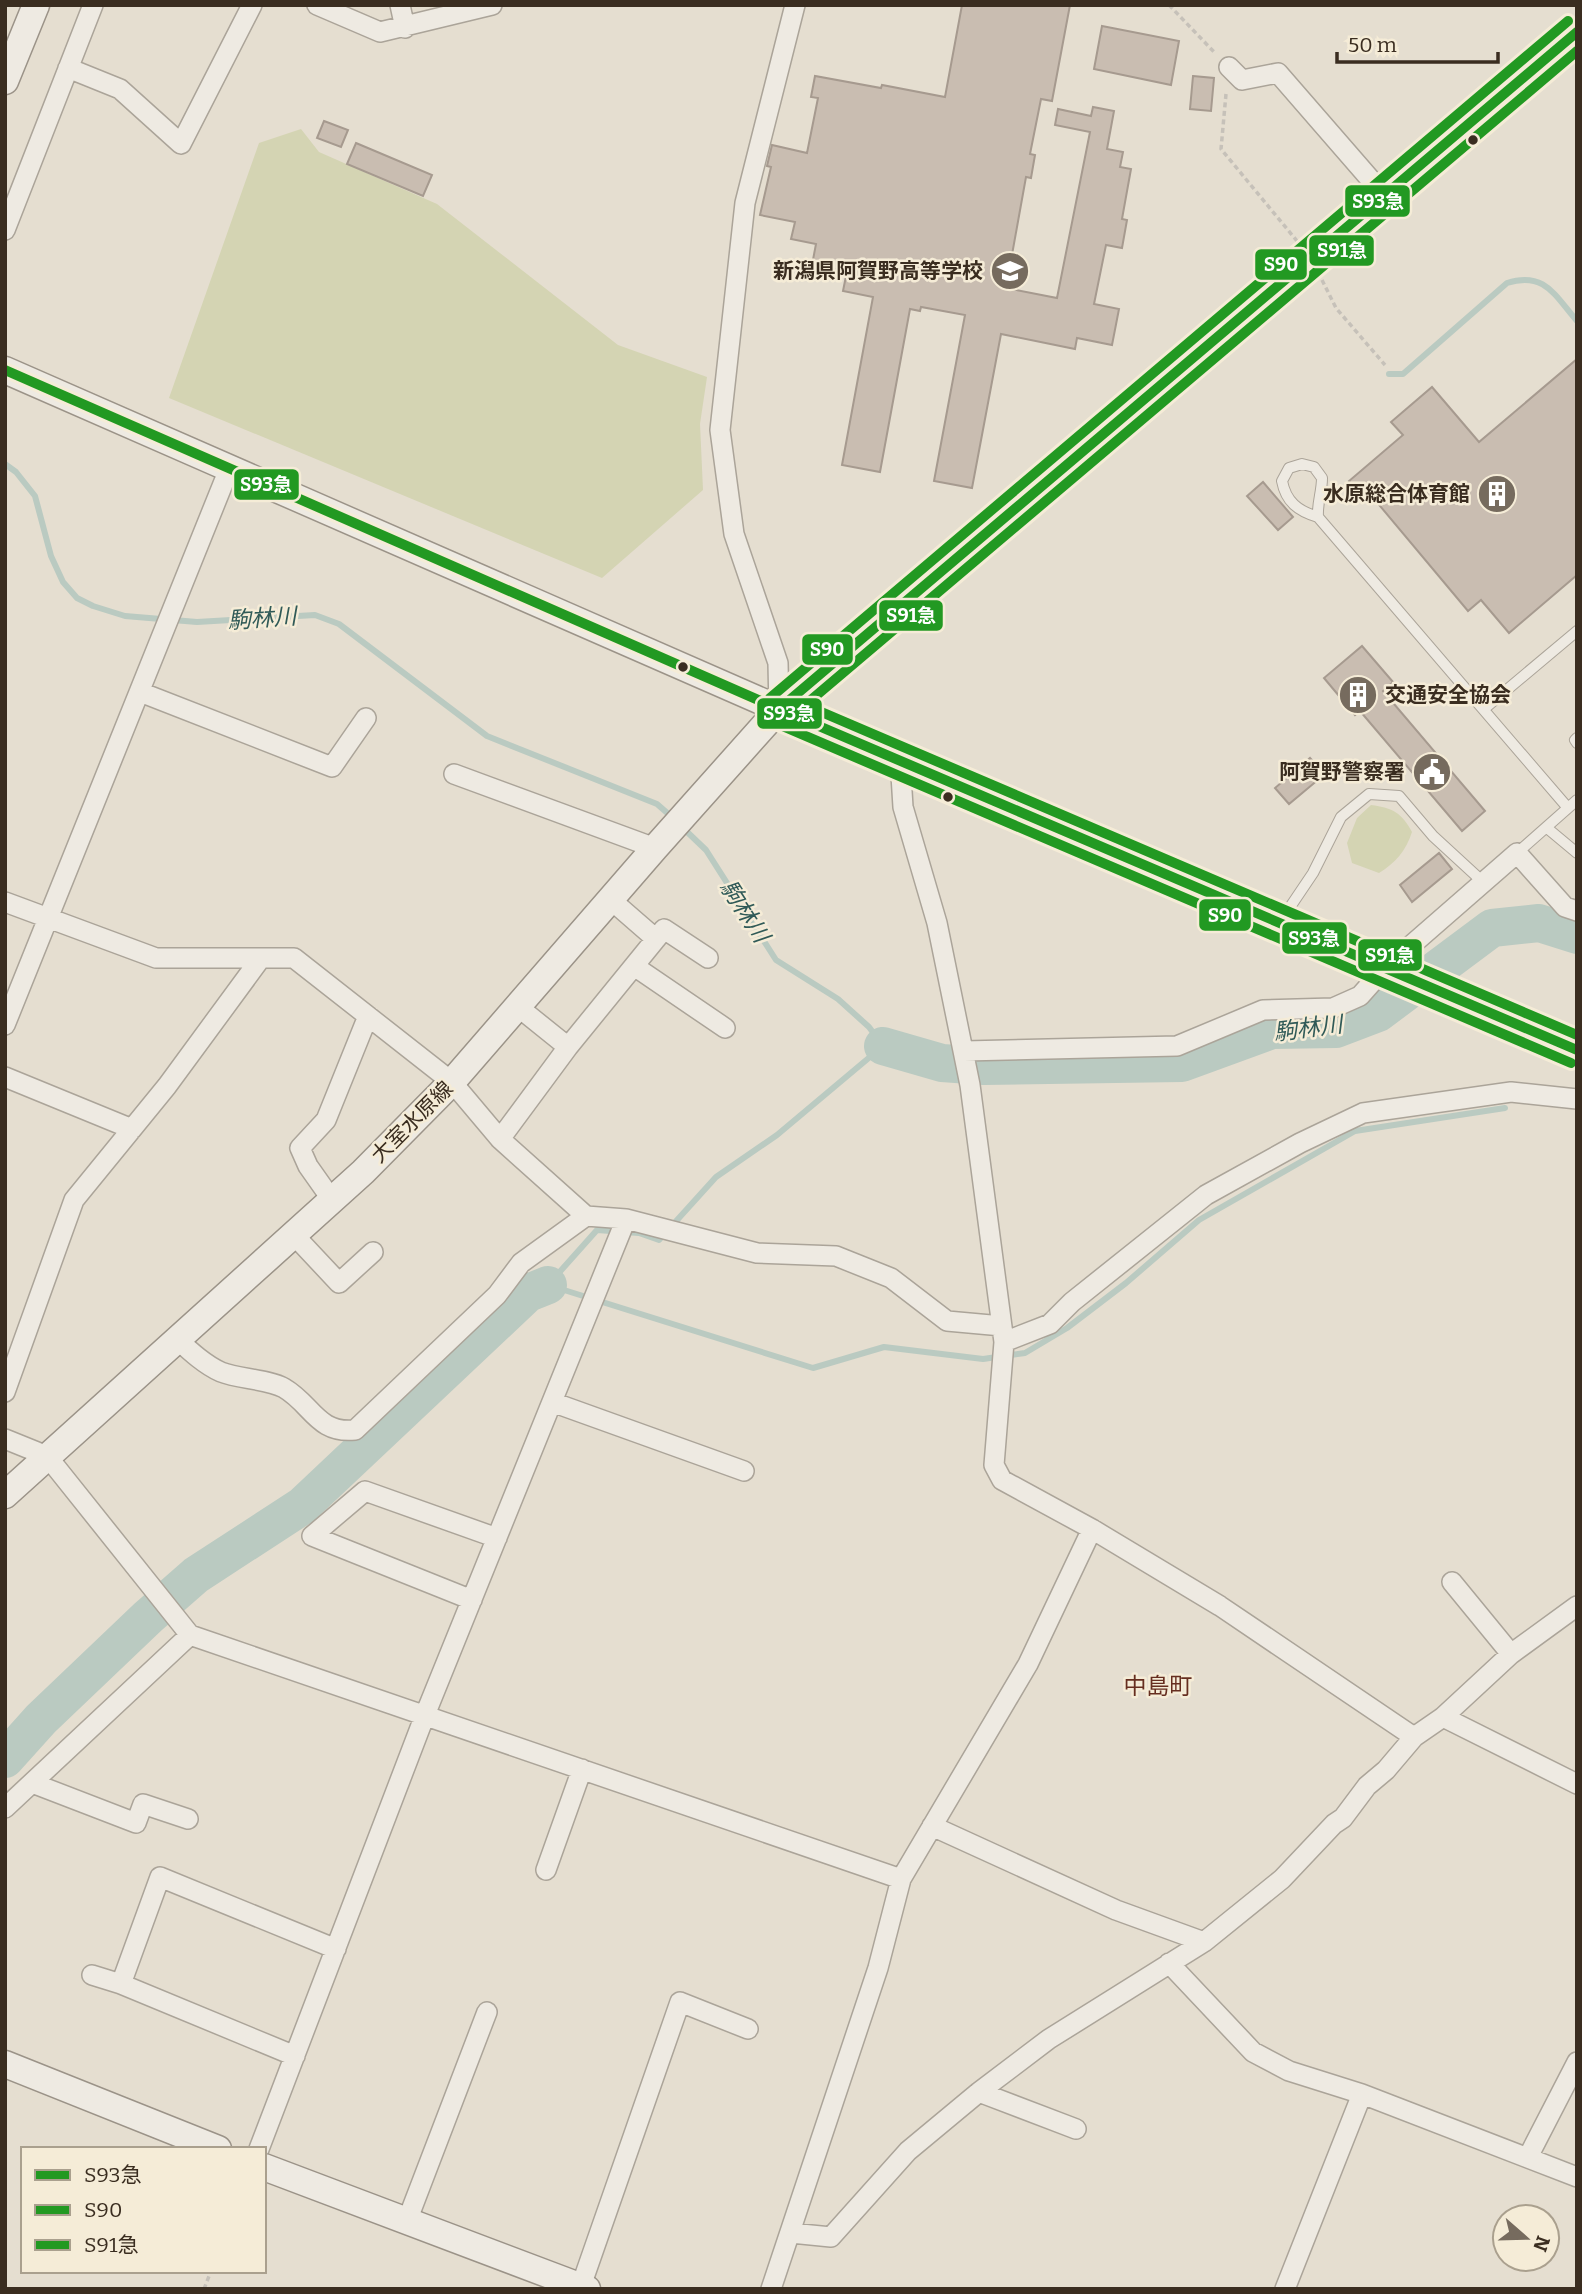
<svg xmlns="http://www.w3.org/2000/svg" width="1582" height="2294" font-family="Bitter,'Noto Sans JP',serif">
<style>
.green{fill:#d4d4b3}
.lines{fill:none;stroke-linecap:round;stroke-linejoin:round}
.stream{stroke:#bacac1;stroke-width:6}
.river{stroke:#bacac1;stroke-width:38}
.building{fill:#c9bdb1;stroke:#a69a8f;stroke-width:2}
.lane-casing{stroke:#aba499;stroke-width:12}
.street-casing{stroke:#aba499;stroke-width:22}
.secondary-casing{stroke:#9b9388;stroke-width:29}
.path{stroke:#c6c1b9;stroke-width:3.5;stroke-dasharray:5 3.5;stroke-linecap:butt}
.lane{stroke:#eeeae2;stroke-width:10}
.street{stroke:#eeeae2;stroke-width:19}
.secondary{stroke:#eeeae2;stroke-width:26}
.bus-1-casing{stroke:#f5ecd7;stroke-width:16}
.bus-2-casing{stroke:#f5ecd7;stroke-width:16}
.bus-3-casing{stroke:#f5ecd7;stroke-width:16}
.bus-1{stroke:#292;stroke-width:10}
.bus-2{stroke:#292;stroke-width:10}
.bus-3{stroke:#292;stroke-width:10}
.bus-dot{fill:#3a2d20;stroke:#f5ecd7;stroke-width:2.5}
.labels{text-anchor:middle;stroke-width:5;stroke-linejoin:round;paint-order:stroke}
.poi-label{font-size:21px;font-weight:bold;fill:#3a2d20;stroke:#f5ecd7;text-anchor:end}
.street-label{font-size:21px;fill:#3a2d20;stroke:#f5ecd7}
.water-label{font-size:23px;font-style:italic;fill:#305a57;stroke:#f5ecd7}
.neighbourhood-label{font-size:23px;fill:#662e20;stroke:#f5ecd7}
.line-badge{stroke:#f5ecd7;stroke-width:2.5}
.badge-label{font-size:19px;text-anchor:middle;font-weight:bold;fill:#fff}
</style>
<rect width="100%" height="100%" fill="#e5ded0"/>
<path class="green" d="M301 129 319 152 437 204 618 345 707 377 700 424 703 490 602 578 169 398 259 143Z
M1371 805C1393 808 1402 813 1412 832 1406 851 1395 863 1379 873L1352 863 1347 843 1357 818Z"/>
<g class="lines">
<path class="stream" d="M1389 374H1403L1507 283C1545 271 1555 296 1577 321
M5 464 16 472 35 496 51 556 63 582 77 598 93 606 125 616 197 622 315 615 339 624 487 736 657 804 673 818
M683 828 706 850 776 960 838 999 869 1027 883 1046 777 1135 716 1177 659 1240 639 1233 597 1230 548 1285 813 1368 884 1347 983 1359 1025 1353 1067 1328 1126 1283 1199 1220 1355 1131 1505 1108"/>
<path class="river" d="M883 1046 942 1063 984 1066 1182 1063 1272 1030 1336 1029 1378 1013 1492 928 1539 923 1577 935
M5 1759 41 1719 148 1617 196 1575 302 1506 528 1293 548 1285"/>
</g>
<path class="building" d="M962 5H1070L1052 101 1041 99 1030 154 1035 155 1031 178 1026 177 1006 288 1057 298 1090 132 1055 125 1058 109 1091 116 1093 107 1114 111 1107 149 1123 152 1120 167 1131 169 1122 219 1127 220 1122 248 1106 245 1094 304 1119 309 1112 345 1077 338 1075 349 1001 334 972 488 934 481 965 315 921 307 920 311 910 309 880 472 842 465 873 297 843 291 847 271 812 265 816 244 791 239 795 222 760 215 771 167 767 166 772 145 807 153 818 98 811 97 815 76 881 88 882 85 945 97Z
M1102 26 1179 41 1171 85 1094 69Z
M1193 76 1214 78 1211 111 1190 109Z
M324 121 348 130 341 147 317 138Z
M356 143 432 175 423 196 347 164Z
M1577 359V575L1509 633 1481 600 1468 611 1370 494 1364 499 1349 481 1403 435 1391 422 1432 387 1479 442Z
M1263 482 1293 517 1278 530 1247 496Z
M1362 646 1393 682 1383 691 1485 811 1462 831 1360 711 1355 715 1324 678Z
M1310 758 1325 774 1289 804 1275 788Z
M1439 853 1452 869 1412 902 1400 885Z"/>
<g class="lines">
<g class="lane-casing">
<path id="lane" d="M1318 517C1317 503 1322 492 1322 478L1314 467 1302 464 1289 468 1282 481C1286 502 1298 511 1318 517L1568 808
M1484 709 1577 631
M1577 738 1575 740 1577 743
M1547 828 1577 853
M1517 853 1577 800
M1280 922 1313 873 1341 817 1369 794 1399 796 1433 836 1483 882"/>
</g>
<g class="street-casing">
<path id="street" d="M317 5 380 32 492 5
M400 5 405 28
M1229 67 1242 80 1278 73 1384 195
M68 68 120 89 181 144 252 5
M5 230 93 5
M140 692 332 767 366 718
M779 709 778 663 734 534 720 430 745 203 795 5
M900 759 903 807 937 923 970 1085 1004 1342 994 1465 1002 1480 1092 1529 1220 1606 1414 1737
M454 774 655 848
M610 899 656 939
M5 902 156 958H294L452 1082 500 1139 586 1216 626 1219 757 1253 836 1256 891 1278 947 1321 1002 1326
M634 966 725 1028
M517 1006 568 1047
M5 1025 229 469
M964 1051 1177 1046 1263 1010 1333 1008 1360 996 1384 969 1517 853 1565 907 1577 911
M5 1077 132 1129
M500 1139 568 1047 664 929 708 958
M332 1200 308 1166 300 1148 326 1120 368 1016
M294 1235 339 1283 373 1252
M177 1339C190 1351 205 1365 221 1372 238 1379 268 1379 284 1388 312 1404 317 1434 355 1430L497 1295 521 1263 586 1216
M1004 1342 1050 1324 1072 1302 1206 1195 1300 1143 1363 1113 1511 1092 1577 1099
M5 1392 74 1200 167 1086 261 958
M552 1402 744 1471
M5 1439 47 1456 190 1635 901 1879
M1452 1582 1511 1654
M472 1600 312 1536 365 1491 497 1538
M1443 1717 1577 1784
M32 1783 136 1823 143 1804 188 1819
M5 1808 190 1635
M932 1826 1116 1910 1204 1942
M546 1870 582 1769
M1169 1963 1253 2052 1289 2071 1362 2094 1577 2177
M92 1975 121 1984 295 2056
M121 1984 160 1877 336 1949
M979 2092 1076 2129
M259 2149 425 1715 626 1219
M1528 2157 1577 2062
M407 2221 487 2012
M791 2233 831 2237 908 2151 979 2092 1049 2039 1204 1942 1282 1879 1334 1824 1343 1818 1367 1786 1386 1770 1414 1737 1443 1717 1511 1654 1577 1606
M581 2286 680 2002 748 2029
M771 2289 878 1968 901 1879 1028 1664 1092 1529
M1285 2289 1362 2094"/>
</g>
<g class="secondary-casing">
<path id="secondary" d="M5 81 36 5
M5 370 779 709 1577 1050
M5 1495 363 1172 452 1082 655 848 779 709 1577 32
M5 2064 218 2149
M264 2167 587 2289"/>
</g>
<path class="path" d="M1169 5 1216 54
M1226 94 1221 149 1297 241
M1322 280 1336 308 1385 365
M204 2289 211 2271"/>
<use href="#lane" class="lane"/>
<use href="#street" class="street"/>
<use href="#secondary" class="secondary"/>
<g class="bus-1-casing">
<path id="bus-1" d="M5 370 779 709 1577 1050
M779 709 1577 32"/>
</g>
<g class="bus-2-casing">
<path id="bus-2" d="M1568 21 770 698 765 709 767 717 773 722 1571 1063"/>
</g>
<g class="bus-3-casing">
<path id="bus-3" d="M1577 51 805 705 1577 1035"/>
</g>
<use href="#bus-1" class="bus-1"/>
<use href="#bus-2" class="bus-2"/>
<use href="#bus-3" class="bus-3"/>
</g>
<defs>
<g id="school-disc" transform="scale(2.0125)"><circle r="9.5" fill="#766b5e" stroke="#f5ecd7"/><path d="M0-5L7-2L0 1L-7-2ZM-4 1L0 2.5L4 1V4Q0 6-4 4Z" fill="#fff"/></g>
<g id="building-disc" transform="scale(2.0125)"><circle r="9.5" fill="#766b5e" stroke="#f5ecd7"/><path d="M-4-6H4V6H1V3H-1V6H-4ZM-2.5-4.3h1.7v1.8h-1.7ZM.8-4.3h1.7v1.8H.8ZM-2.5-1h1.7V.8h-1.7ZM.8-1h1.7V.8H.8Z" fill="#fff"/></g>
<g id="civic-disc" transform="scale(2.0125)"><circle r="9.5" fill="#766b5e" stroke="#f5ecd7"/><path d="M-.6-6.5H3V-4.5H.6V-3L4-1V1h2V6H-6V1h2V-1L-.6-3ZM-1.2 2.5V6h2.4V2.5Z" fill="#fff"/></g>
</defs>
<g fill-rule="evenodd">
<use href="#school-disc" x="1010" y="271"/>
<use href="#building-disc" x="1497" y="494"/>
<use href="#building-disc" x="1358" y="695"/>
<use href="#civic-disc" x="1432" y="772"/>
</g>
<g class="bus-dot">
<circle cx="1473" cy="140" r="6"/>
<circle cx="683" cy="667" r="6"/>
<circle cx="948" cy="797" r="6"/>
</g>
<g class="labels">
<g class="poi-label">
<text x="983" y="278">新潟県阿賀野高等学校</text>
<text x="1470" y="501">水原総合体育館</text>
<text x="1385" y="702" text-anchor="start">交通安全協会</text>
<text x="1405" y="779">阿賀野警察署</text>
</g>
<g class="street-label">
<text transform="translate(412 1122) rotate(-45)" y="7">大室水原線</text>
</g>
<g class="water-label">
<text transform="translate(262 618) rotate(-4)" y="8">駒林川</text>
<text transform="translate(745 911) rotate(57)" y="8">駒林川</text>
<text transform="translate(1308 1028) rotate(-7)" y="8">駒林川</text>
</g>
<g class="neighbourhood-label">
<text x="1158" y="1694">中島町</text>
</g>
</g>
<g class="line-badge">
<rect x="1344" y="184" width="67" height="34" rx="7" fill="#292"/>
<rect x="1308" y="234" width="67" height="33" rx="7" fill="#292"/>
<rect x="1254" y="248" width="54" height="33" rx="7" fill="#292"/>
<rect x="233" y="468" width="67" height="33" rx="7" fill="#292"/>
<rect x="878" y="599" width="66" height="33" rx="7" fill="#292"/>
<rect x="801" y="633" width="53" height="33" rx="7" fill="#292"/>
<rect x="756" y="697" width="67" height="33" rx="7" fill="#292"/>
<rect x="1198" y="898" width="54" height="34" rx="7" fill="#292"/>
<rect x="1281" y="921" width="67" height="34" rx="7" fill="#292"/>
<rect x="1357" y="938" width="66" height="34" rx="7" fill="#292"/>
</g>
<g class="badge-label">
<text x="1378" y="208">S93急</text>
<text x="1342" y="257">S91急</text>
<text x="1281" y="271">S90</text>
<text x="266" y="491">S93急</text>
<text x="911" y="622">S91急</text>
<text x="827" y="656">S90</text>
<text x="789" y="720">S93急</text>
<text x="1225" y="922">S90</text>
<text x="1314" y="945">S93急</text>
<text x="1390" y="962">S91急</text>
</g>
<rect width="1582" height="2294" fill="none" stroke="#3a2d20" stroke-width="14"/>
<rect x="21" y="2147" width="245" height="126" fill="#f5ecd7" stroke="#aaa08e" stroke-width="2"/>
<rect x="35" y="2170" width="35" height="10" fill="#229922" stroke="#aaa08e" stroke-width="2"/>
<text x="84" y="2182" font-size="21" fill="#3a2d20">S93急</text>
<rect x="35" y="2205" width="35" height="10" fill="#229922" stroke="#aaa08e" stroke-width="2"/>
<text x="84" y="2217" font-size="21" fill="#3a2d20">S90</text>
<rect x="35" y="2240" width="35" height="10" fill="#229922" stroke="#aaa08e" stroke-width="2"/>
<text x="84" y="2252" font-size="21" fill="#3a2d20">S91急</text>
<g transform="translate(1526 2238) rotate(110)"><circle r="33" fill="#f5ecd7" stroke="#aaa08e" stroke-width="2"/>
<path d="M0-5L12 26L0 18L-12 26Z" fill="#766b5e"/>
<text y="-10" font-size="19" font-weight="bold" text-anchor="middle" fill="#3a2d20">N</text>
</g>
<path d="M1337 52v10h161v-10" fill="none" stroke="#3a2d20" stroke-width="3.5"/>
<text x="1348" y="52" font-size="21" fill="#3a2d20" stroke="#f5ecd7" stroke-width="5" paint-order="stroke">50 m</text>
</svg>
